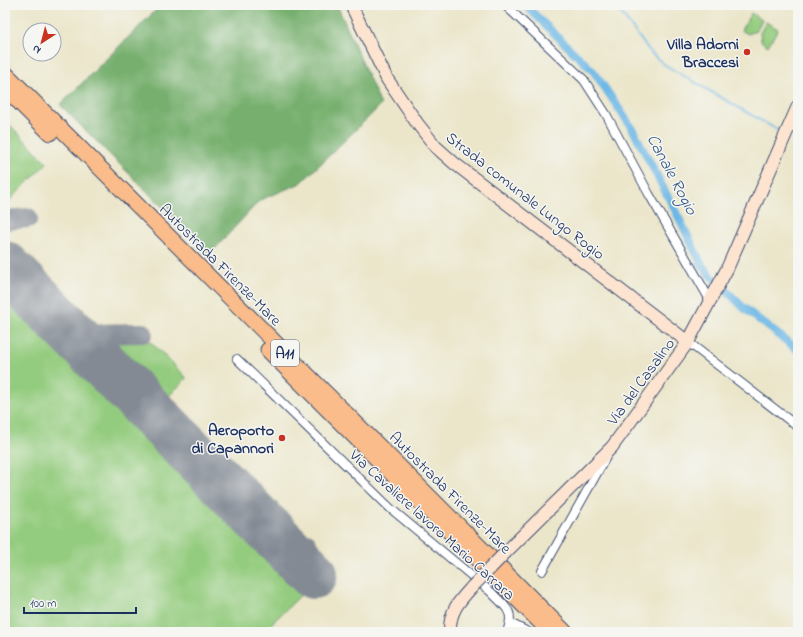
<svg xmlns="http://www.w3.org/2000/svg" width="803" height="637" font-family="'Indie Flower',sans-serif">
<style>
.green{fill:#94cc7f;stroke:#587e6e}
.forest{fill:#77b06e;stroke:#497066}
.lines{fill:none;stroke-linecap:round;stroke-linejoin:round}
.stream{stroke:#6cb7e5;stroke-width:2}
.canal{stroke:#6cb7e5;stroke-width:8}
.taxiway{stroke:#838a94;stroke-width:20}
.runway{stroke:#838a94;stroke-width:50}
.street-casing{stroke:#3a4a6e;stroke-width:10}
.secondary-casing{stroke:#3a4a6e;stroke-width:14}
.highway-casing{stroke:#3a4a6e;stroke-width:17}
.street{stroke:#fff;stroke-width:8}
.secondary{stroke:#fde4d0;stroke-width:12}
.highway{stroke:#f9bc8a;stroke-width:15}
.secondary-bridge-casing{stroke:#3a4a6e;stroke-width:14;stroke-linecap:butt}
.secondary-bridge{stroke:#fde4d0;stroke-width:12}
.poi-dot{fill:#c8321e;stroke:#f6f6f2;stroke-width:1.5}
.labels{text-anchor:middle;stroke-width:3;stroke-linejoin:round;paint-order:stroke}
.shield{fill:#f6f6f2;stroke:#5d6b8a;stroke-width:1}
.shield-label{font-size:15px;font-weight:bold;fill:#1b2f5e}
.poi-label{font-size:16px;font-weight:bold;fill:#1b2f5e;stroke:#f6f6f2;text-anchor:end}
.street-label{font-size:16px;fill:#1b2f5e;stroke:#f6f6f2}
.water-label{font-size:17px;font-style:italic;fill:#335886;stroke:#f6f6f2}
</style>
<rect width="100%" height="100%" fill="#f6f6f2"/>
<filter id="ink" filterUnits="userSpaceOnUse"><feTurbulence type="fractalNoise" baseFrequency=".025" numOctaves="2"/><feDisplacementMap in="SourceGraphic" scale="8" xChannelSelector="R" yChannelSelector="G"/><feConvolveMatrix kernelMatrix="1 2 1 2 8 2 1 2 1" color-interpolation-filters="sRGB"/></filter>
<filter id="wash" filterUnits="userSpaceOnUse"><feTurbulence type="fractalNoise" baseFrequency=".012" numOctaves="4" result="noise"/><feDisplacementMap in="SourceGraphic" scale="16" xChannelSelector="R" yChannelSelector="G"/><feGaussianBlur stdDeviation="0.9" result="paint"/><feColorMatrix in="noise" values="0 0 0 0 0 0 0 0 0 0 0 0 0 0 0 0 0 1.4 0 .05"/><feComposite in="paint" operator="in"/></filter>
<g filter="url(#wash)">
<rect width="100%" height="100%" fill="#ebe6ca"/>
<path class="green" d="M751 13 762 20 756 31 748 34 741 30Z
M766 22 778 29 768 46 761 41 760 33Z
M5 120 47 163 9 201 8 208H5Z
M5 286 308 588 263 632H5Z
M100 340H107L149 341 153 344 185 376 186 379 160 405 101 347 99 343Z"/>
<path class="forest" d="M161 5H337L381 105 301 183 260 200 210 254 60 105Z"/>
<g class="lines">
<path class="stream" d="M615 5 651 53 665 65 781 132"/>
<path class="canal" d="M525 5 594 72 632 128 680 220 702 265 709 274 744 308 798 350"/>
<path class="taxiway" d="M5 220 28 218
M68 329 82 334 143 333
M95 357C92 347 92 341 101 334
M294 556 307 543"/>
<path class="runway" d="M5 266 313 574"/>
</g>
</g>
<g filter="url(#ink)">
<g class="lines">
<g class="street-casing">
<path id="street" d="M505 5 584 80 606 114 649 194 710 300
M688 342 798 427
M237 359 390 508 491 592C506 608 515 610 507 632
M542 571 606 457
M510 623 528 632"/>
</g>
<g class="secondary-casing">
<path id="secondary" d="M351 5 387 79 417 123 436 147 454 163 688 342
M506 552 612 447 688 342 727 269 798 106
M450 632C449 612 459 601 472 587"/>
</g>
<g class="highway-casing">
<path id="highway" d="M5 73 565 632
M5 88 50 133
M268 350 549 631"/>
</g>
<use href="#street" class="street"/>
<use href="#secondary" class="secondary"/>
<use href="#highway" class="highway"/>
<g class="secondary-bridge-casing">
<path id="secondary-bridge" d="M472 587 506 552"/>
</g>
<use href="#secondary-bridge" class="secondary-bridge"/>
</g>
</g>
<g class="poi-dot">
<circle cx="747" cy="52" r="4"/>
<circle cx="282" cy="438" r="4"/>
</g>
<g class="labels">
<rect class="shield" x="271" y="340" width="28" height="26" rx="3"/>
<g class="shield-label">
<text x="285" y="358">A11</text>
</g>
<g class="poi-label">
<text x="739" y="49">Villa Adorni<tspan x="739" dy="18">Braccesi</tspan></text>
<text x="274" y="435">Aeroporto<tspan x="274" dy="18">di Capannori</tspan></text>
</g>
<g class="street-label">
<text transform="translate(526 195) rotate(38)" y="6">Strada comunale Lungo Rogio</text>
<text transform="translate(221 264) rotate(45)" y="6">Autostrada Firenze-Mare</text>
<text transform="translate(640 381) rotate(-54)" y="6">Via del Casalino</text>
<text transform="translate(451 492) rotate(45)" y="6">Autostrada Firenze-Mare</text>
<text transform="translate(433 524) rotate(42)" y="6">Via Cavaliere lavoro Mario Carrara</text>
</g>
<g class="water-label">
<text transform="translate(673 174) rotate(62)" y="6">Canale Rogio</text>
</g>
</g>
<rect width="803" height="637" fill="none" stroke="#f6f6f2" stroke-width="20"/>
<g transform="translate(42 42) rotate(216)"><circle r="19" fill="#f6f6f2" stroke="#9ea6b7"/>
<path d="M0-3L7 15L0 10L-7 15Z" fill="#c8321e"/>
<text y="-6" font-size="11" font-weight="bold" text-anchor="middle" fill="#1b2f5e">N</text>
</g>
<path d="M24 607v6h112v-6" fill="none" stroke="#1b2f5e" stroke-width="2"/>
<text x="30" y="607" font-size="12" fill="#1b2f5e" stroke="#f6f6f2" stroke-width="3" paint-order="stroke">100 m</text>
</svg>
